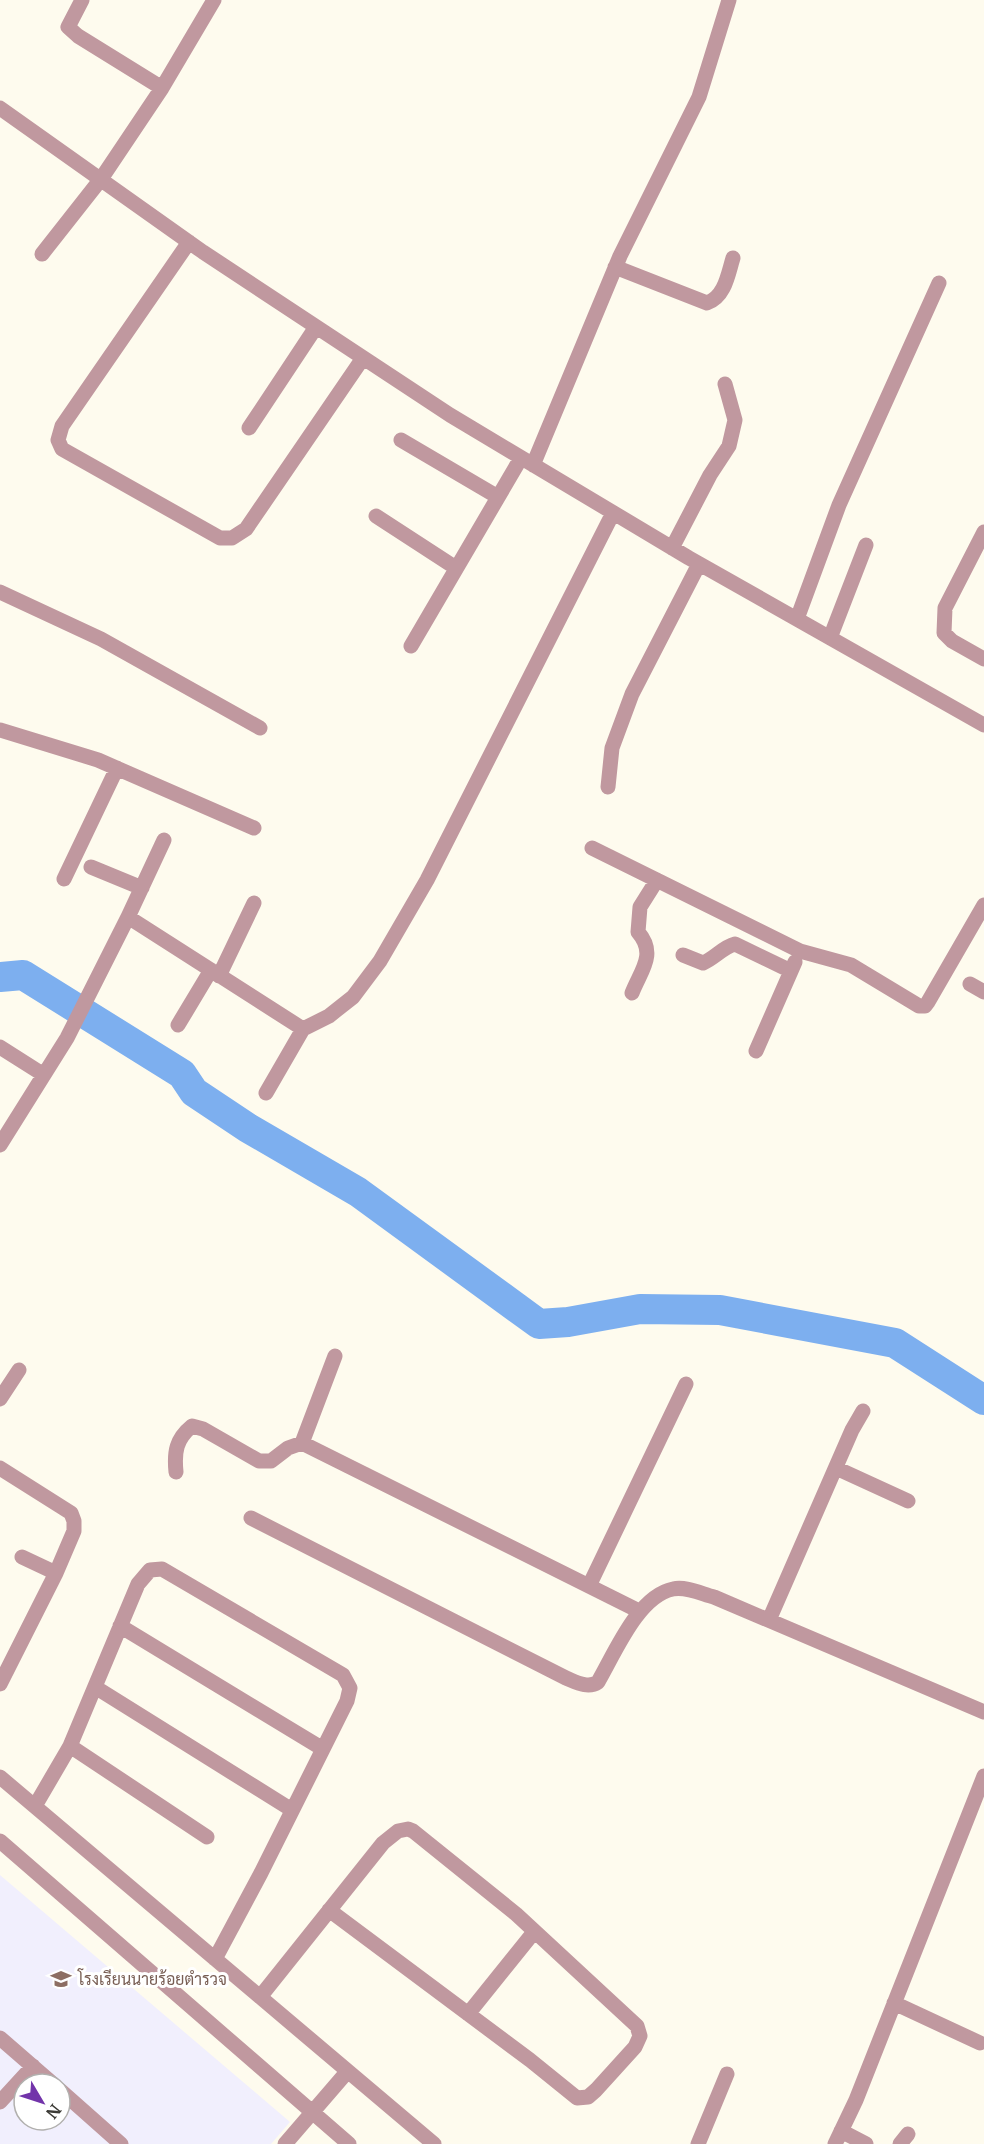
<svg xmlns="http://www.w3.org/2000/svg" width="984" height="2144" font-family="Merriweather,Sarabun,serif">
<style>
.education{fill:#f1effd;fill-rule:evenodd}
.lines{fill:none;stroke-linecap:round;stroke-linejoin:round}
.river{stroke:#7dafef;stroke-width:30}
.minor{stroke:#c0989f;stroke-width:15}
.labels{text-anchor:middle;stroke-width:6;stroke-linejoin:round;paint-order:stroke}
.education-label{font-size:16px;fill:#785e54;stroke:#fff;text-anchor:start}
</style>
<rect width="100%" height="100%" fill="#fefbee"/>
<path class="education" d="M0 1875 290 2122 271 2144H0ZM24 2084H60V2120H24Z"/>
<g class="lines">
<path class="river" d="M0 977 23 975 182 1074 194 1092 248 1128 358 1192 539 1324 568 1322 640 1309 720 1310 895 1343 984 1400"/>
<path class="minor" d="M82 0 68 27 78 36 162 88
M0 108 203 252 450 415 689 558 984 725
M189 242 62 426 58 440 62 449 220 538H232L246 529 363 358
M42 254 101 179 162 88 214 0
M615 267 707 303C725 297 728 274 733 258
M249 428 316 327
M401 440 498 497
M533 465 620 256 699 97 729 0
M376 516 456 568
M984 532 945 608 944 633 952 641 984 659
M672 548 710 475 729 446 735 420 725 384
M0 592 101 639 260 728
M797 619 839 505 939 283
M830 638 866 545
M411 646 521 458
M0 730 98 760 254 828
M608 787 612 748 632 694 699 564
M592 848 800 951 851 965 919 1006H925L928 1002 984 905
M91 867 142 888
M64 879 117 768
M128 917 164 840
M683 955 703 963C715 958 723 947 735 944L791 971
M219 976 254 903
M970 984 984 992
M632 993C641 970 657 954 638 932L640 907 657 880
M178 1025 211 970
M0 1047 44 1075
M756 1051 795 962
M266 1093 303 1029 329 1016 353 997 380 961 427 880 613 513
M0 1145 67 1038 128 917 303 1029
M0 1399 19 1370
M302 1443 335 1356
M0 1468 71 1513 74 1521V1531L56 1573 0 1684
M836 1468 908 1501
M176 1472C174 1452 176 1439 192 1426L203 1429 259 1461H271L288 1448 302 1443 639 1611
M251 1518 566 1678C576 1682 588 1689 598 1682 615 1653 638 1596 673 1589 686 1586 702 1594 714 1597L984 1712
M22 1557 56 1573
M589 1586 686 1384
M769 1620 852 1430 863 1411
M120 1626 323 1749
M95 1687 292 1810
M70 1746 207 1837
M0 1777 434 2144
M35 1806 70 1746 138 1584 150 1570 162 1569 343 1675 350 1688 347 1701 261 1873 215 1959
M0 1841 349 2144
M260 1997 383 1843 398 1831 408 1829 413 1831 516 1914 637 2026 640 2036 635 2047 596 2090 588 2097 577 2098 530 2060 329 1910
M894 2003 980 2043
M468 2014 534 1932
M0 2038 53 2084
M60 2090 121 2144
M0 2102 33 2066
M841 2131 866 2144
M285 2144 347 2072
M698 2144 727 2074
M835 2144 856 2100 984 1776
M900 2144 908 2134"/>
</g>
<defs>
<g id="university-bare" transform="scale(1.62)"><path d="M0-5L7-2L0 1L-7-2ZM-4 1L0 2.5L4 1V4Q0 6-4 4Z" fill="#8d6e63" stroke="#fff" stroke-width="2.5" paint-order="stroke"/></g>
</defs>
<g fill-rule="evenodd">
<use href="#university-bare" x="61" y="1979"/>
</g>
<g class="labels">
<g class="education-label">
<text x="78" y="1985">โรงเรียนนายร้อยตำรวจ</text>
</g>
</g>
<g transform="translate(42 2102) rotate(129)"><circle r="28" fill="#ffffff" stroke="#b1b0ae" stroke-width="1.5"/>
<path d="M0-4.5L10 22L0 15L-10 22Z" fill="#7234aa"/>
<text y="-9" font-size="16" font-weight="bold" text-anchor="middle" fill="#3b3a35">N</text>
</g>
</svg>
